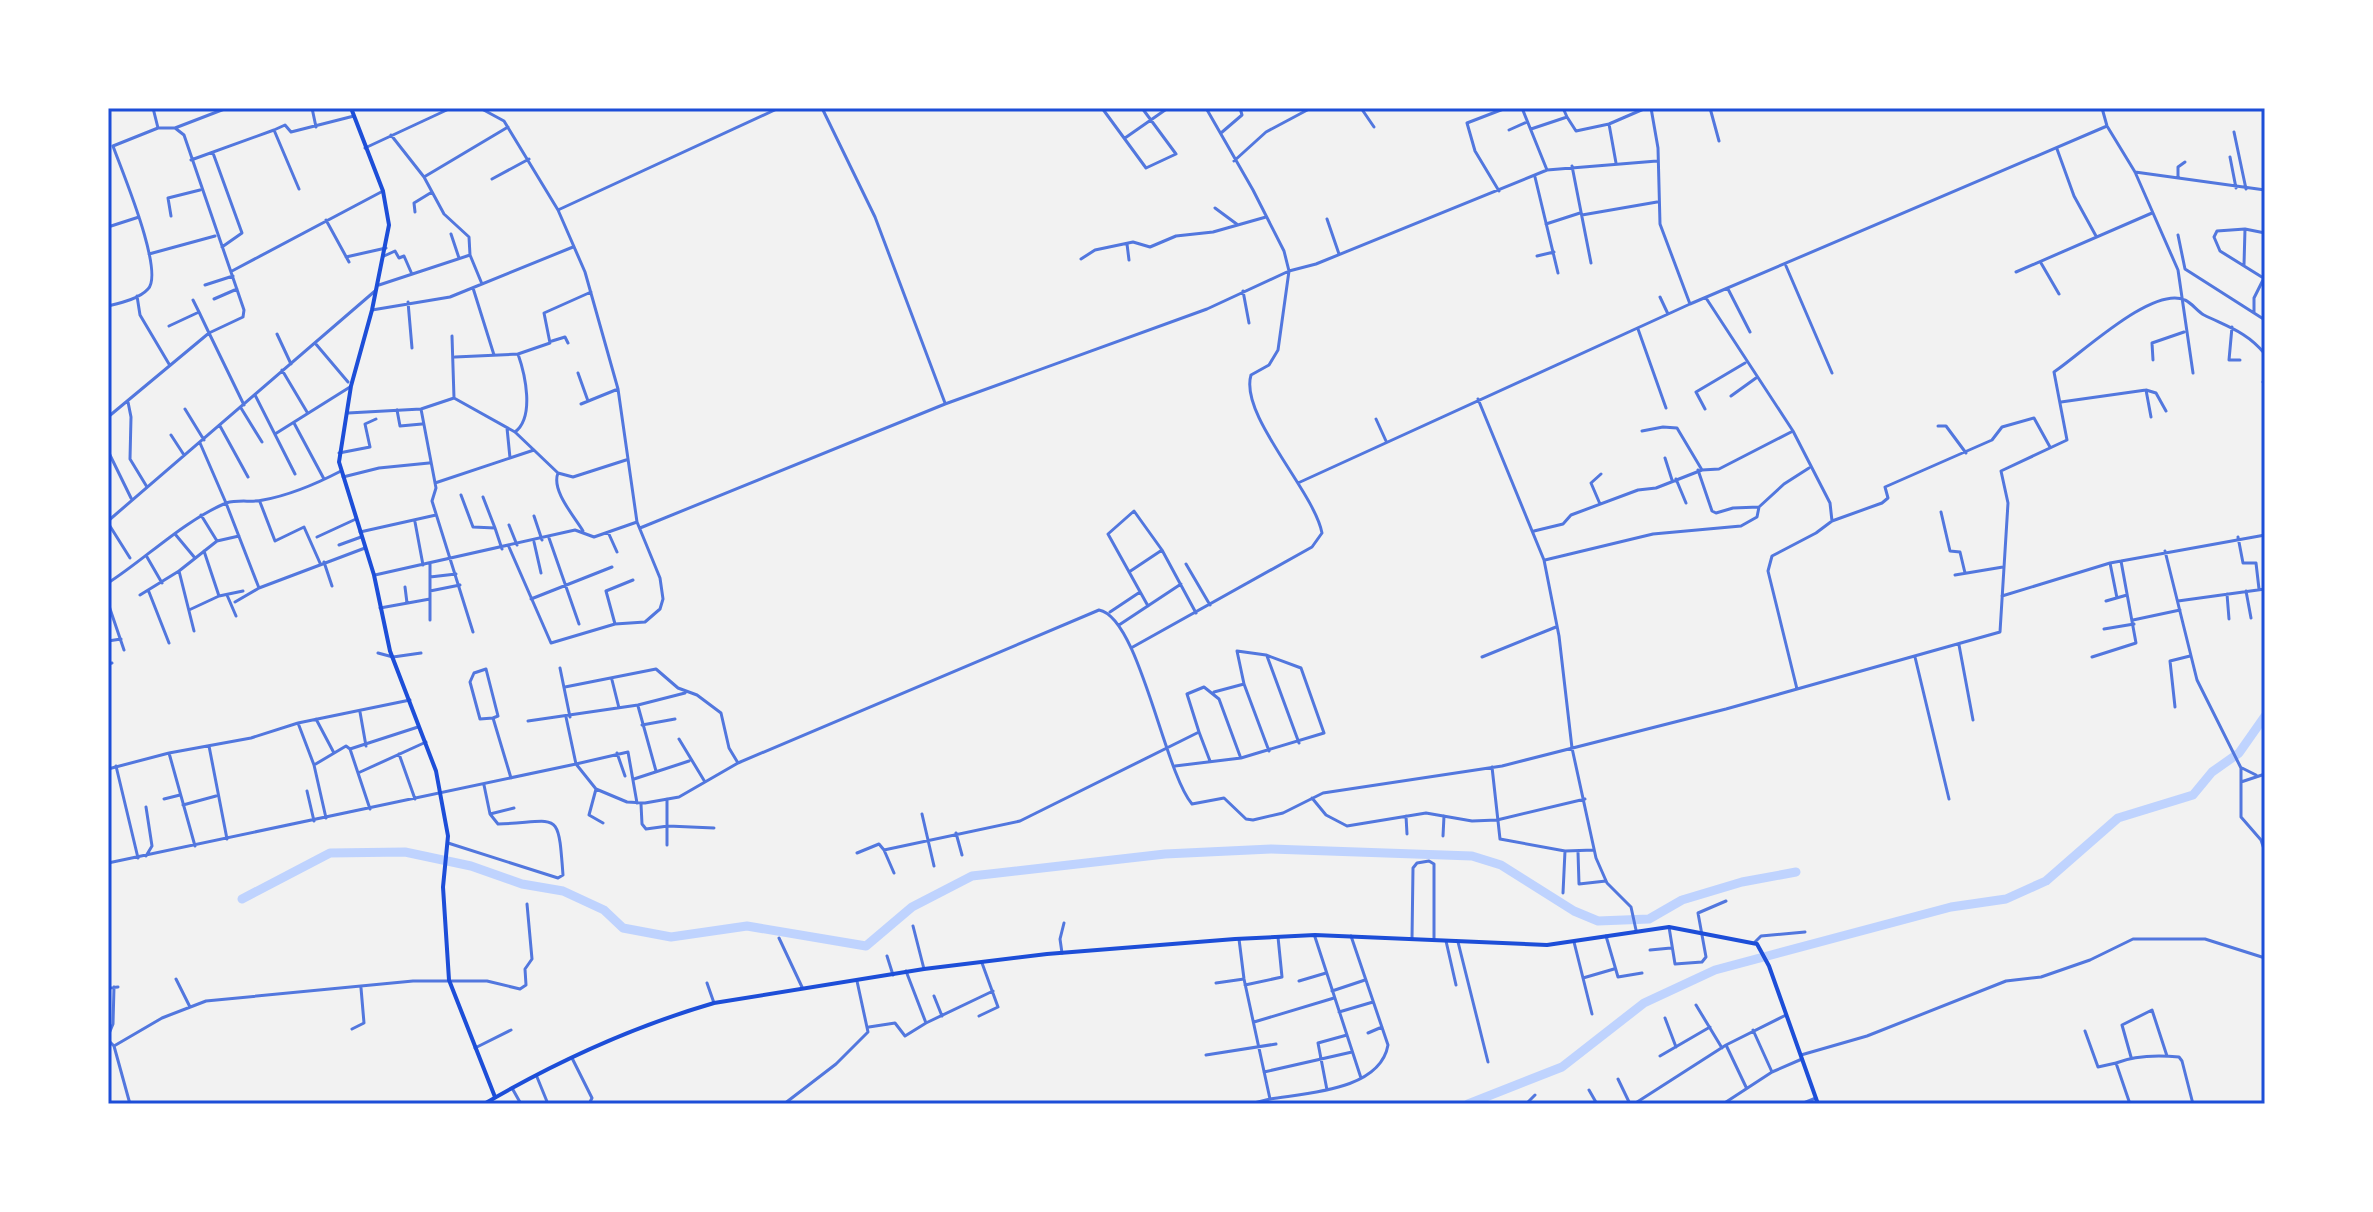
<svg xmlns="http://www.w3.org/2000/svg" width="2373" height="1212" font-family="'Roboto Condensed',sans-serif">
<style>
.lines{fill:none;stroke-linecap:round;stroke-linejoin:round}
.river{stroke:#bfd3fe;stroke-width:9}
.minor{stroke:#5277de;stroke-width:3}
.secondary{stroke:#1d4ed8;stroke-width:4}
.neatline{fill:none;stroke:#1d4ed8;stroke-width:3}
</style>
<rect width="100%" height="100%" fill="#f2f2f2"/>
<g class="lines">
<path class="river" d="M242 899 330 853 405 852 471 866 522 884 563 891 604 910 623 928 671 937 747 926 866 946 912 907 972 876 1165 854 1271 849 1472 856 1501 865 1574 911 1598 921 1649 919 1682 900 1742 882 1796 872
M1468 1104 1562 1067 1644 1003 1715 970 1951 907 2006 899 2046 881 2118 818 2193 795 2212 772 2239 753 2265 716"/>
<path class="minor" d="M153 108 158 128H175L184 135 244 310 243 317 209 333 199 312 169 326
M312 108 316 127
M480 108 504 121 558 210 585 272 618 389 637 522 660 578 663 599 660 609 645 622 615 624 551 643 509 547
M822 108 875 217 945 403
M1102 108 1146 168 1176 154 1142 108
M1361 108 1374 127
M1522 108 1547 170
M1651 108 1658 148 1660 224 1690 304
M1710 108 1719 141
M2102 108 2107 126 2135 172 2178 270 2193 373
M1567 117 1576 131 1609 124 1646 108
M2265 119V128
M1609 124 1616 163
M175 128 227 108
M1531 129 1567 117 1563 108
M1509 130 1527 122
M2234 132 2246 189
M1221 133 1242 115 1240 108
M391 135 424 177 444 214 469 237 470 255 482 284
M1125 138 1168 108
M365 148 451 108
M2057 149 2074 196 2096 236
M213 153 242 233 222 247
M2230 157 2236 188
M191 160 274 130
M1234 161 1266 132 1311 108
M1572 166 1591 263
M2135 172 2265 190
M424 177 508 127
M1535 177 1558 273
M2178 178V167L2185 162
M492 179 529 159
M299 189 274 130 285 125 291 132 354 116
M1499 191 1475 151 1467 123 1506 108
M1215 208 1238 225
M558 210 779 108
M415 212 414 203 432 192
M1582 215 1657 202
M171 216 168 198 200 190
M1327 219 1339 254
M326 220 349 262
M1546 224 1580 213
M108 227 139 217
M2265 233 2245 229 2217 231 2214 237 2220 251 2265 279
M451 234 459 258
M2178 235 2185 269 2265 320
M1127 244 1129 260
M149 254 215 236
M384 256 395 251 399 258 404 256 411 272
M1537 256 1554 252
M346 257 386 248
M1081 259 1095 250 1133 242 1150 247 1176 236 1213 232 1266 217
M2041 263 2059 294
M2244 265 2245 229
M1786 266 1832 373
M232 271 383 191
M2016 272 2152 213
M205 285 233 276
M379 285 470 255
M473 288 494 355
M1728 289 1750 332
M1243 291 1249 323
M137 296 140 315 169 364
M1660 297 1668 314
M1706 298 1793 431 1830 503 1832 521
M214 299 237 289
M193 300 199 312
M408 302 412 348
M108 306C120 303 139 299 148 289 165 272 121 169 113 146L158 128
M372 310 450 297 573 247
M2254 312V298L2264 278
M2232 327 2229 360H2240
M1638 329 1666 408
M277 334 291 364
M452 336 454 398
M552 341 565 337 568 343
M315 343 348 382
M455 357 518 354 550 343 544 313 591 292
M2153 360 2152 343 2184 332
M282 370 307 412
M578 373 588 401
M2263 382 2265 381
M2146 390 2151 417
M255 395 295 474
M1731 396 1756 378
M1478 399 1544 560 1559 636 1572 748 1596 858 1607 883 1631 907 1636 930
M128 402 131 417 130 459 147 487
M2061 402 2146 390 2156 393 2166 411
M581 404 618 389
M241 408 262 442
M185 409 204 440
M421 409 436 488 432 501 473 632
M1705 409 1696 392 1745 363
M397 410 400 426 422 424
M348 413 421 409 454 398 515 432 558 473 573 477 626 460
M108 417 209 333 244 405
M1376 419 1386 441
M294 423 324 479
M220 426 248 477
M1938 426H1946L1966 453
M507 428 510 458
M1642 431 1663 427 1677 428 1702 470
M515 432C535 417 525 374 518 354
M275 434 350 387
M171 435 184 455
M200 443 226 503C240 499 252 503 263 500 291 495 316 484 341 471
M108 451 131 498
M339 453 370 447 365 424 376 419
M1665 458 1672 480
M1698 470 1712 511 1716 513 1733 508 1759 507 1784 484 1809 468
M558 473C551 490 574 516 583 531
M343 477 379 468 429 463
M1676 479 1686 503
M435 483 534 450
M1298 483 1690 304 2107 126
M461 495 473 527 495 528 483 497
M260 502 275 541 304 527 320 563
M1600 504 1591 483 1601 474
M1941 512 1950 551 1960 552 1965 573
M201 515 217 541
M534 516 542 540
M108 521 375 291
M415 522 423 565
M108 523 130 558
M509 525 517 545
M495 528 502 549
M640 528 945 404 1207 309 1289 271 1316 264 1547 170 1657 161
M1534 531 1563 524 1571 515 1638 490 1656 488 1702 470 1719 469 1793 431
M360 532 436 515
M608 532 617 552
M175 534 195 558
M317 537 356 519
M2238 537 2243 563H2256L2259 589
M549 538 579 624
M534 542 541 573
M339 545 361 537
M204 551 219 596
M2165 551 2197 680 2241 768V782
M147 557 162 583
M1545 560 1653 534 1741 526 1757 517 1759 507
M324 562 332 586
M2110 563 2117 598
M430 564V620
M1186 564 1210 605
M1129 572 1162 550
M375 575 575 530 594 537 637 522
M1955 575 2003 567
M430 577 456 574
M108 583C148 557 182 522 226 503L259 588
M405 587 407 603
M430 591 460 585
M2246 591 2251 618
M149 592 169 643
M2227 594 2229 619
M140 595 179 571
M227 595 236 616
M2002 596 2110 563 2265 535
M531 599 612 567
M2106 601 2127 595
M2178 601 2265 589
M235 602 259 588 365 548
M108 603 124 650
M1148 606 1108 534 1134 511 1162 550 1196 613
M380 608 430 599
M189 610 219 596 243 591
M1110 612 1140 592
M2133 620 2180 610
M615 624 606 591 633 580
M1119 625 1181 584
M2104 629 2134 624
M194 631 179 571 217 541 239 536
M108 641 121 639
M1959 645 1973 720
M1131 648 1312 547 1322 533C1314 491 1239 415 1251 375L1269 365 1278 350 1289 271 1284 251 1253 190 1206 108
M378 653 393 657 421 653
M1267 656 1299 743
M1482 657 1556 627
M1915 657 1949 799
M2092 657 2136 643 2121 561
M108 664 112 663
M560 668 570 717
M612 680 619 708
M565 687 656 669 678 688 697 695 721 713 729 748 738 763
M1797 689 1768 571 1772 556 1816 533 1832 521 1882 503 1888 498 1885 487 1992 440 2002 427 2034 418 2050 447
M1214 692 1244 684 1269 751
M638 706 656 771
M2175 707 2170 661 2190 656
M360 712 366 746
M566 717 576 764 628 752 637 803
M493 718 480 719 470 682 474 673 486 669 498 716 493 718 511 778
M316 719 334 753
M528 721 638 705 685 693
M298 723 314 765 346 746 350 749 418 727
M642 725 675 719
M1199 732 1187 694 1204 687 1219 699 1240 756
M679 739 705 782
M209 746 227 839
M350 749 370 809
M617 753 625 776
M399 754 415 799
M314 765 326 818
M116 766 138 858
M1175 766 1241 758 1324 733 1301 668 1266 655 1237 651 1244 684
M1492 767 1500 839 1565 851 1594 850
M2242 768 2256 775
M108 769 169 753
M358 773 426 742
M2265 774 2241 782V817L2261 840 2265 852
M634 779 689 761
M596 789 589 815 603 823
M307 791 314 821
M1312 798 1326 815 1347 826 1426 813 1472 821 1497 820 1585 799
M164 799 180 795
M667 799V845
M641 804 642 824 646 829 668 826 714 828
M183 805 216 796
M146 807 152 846 146 856
M490 814 514 808
M922 814 934 866
M1406 816 1407 834
M956 833 962 855
M1443 836 1444 816
M448 843 558 878 563 875C558 807 559 822 498 824L490 814 484 785
M195 846 169 753 251 738 298 723 410 700
M884 850 894 873
M1578 852 1579 884 1606 881
M857 853 879 844 884 850 1020 821 1199 732 1210 761
M108 863 576 764 596 789 627 802 645 803 679 797 738 763 1099 610C1139 617 1164 771 1192 804L1224 798 1246 819 1253 820 1283 813 1323 793 1502 766 1726 709 2000 632 2008 503 2001 471 2067 440 2054 372C2081 354 2153 285 2185 300 2192 303 2197 311 2204 315 2228 327 2247 332 2265 354
M1563 893 1565 851
M913 926 924 969
M1669 927 1675 964 1702 962 1706 957 1698 913 1726 901
M1606 936 1618 977 1642 973
M1315 937 1361 1078
M779 938 802 987
M1239 939 1244 979 1270 1099C1305 1093 1380 1091 1388 1045L1351 936
M1412 939 1413 868 1417 863 1429 861 1434 864V940
M1446 941 1456 985
M1458 942 1488 1062
M1574 942 1592 1014
M1755 942 1761 936 1805 932
M1650 950 1671 948
M1062 953 1060 939 1064 923
M887 956 893 975
M1583 978 1614 969
M176 979 190 1007
M1299 981 1326 973
M707 983 714 1003
M1216 983 1244 979
M1245 985 1282 977 1278 937
M108 988 118 987
M1332 991 1365 980
M934 996 942 1016
M1696 1005 1722 1048
M1339 1012 1373 1002
M979 1016 998 1007 982 963
M1665 1018 1676 1047
M1254 1022 1334 998
M926 1023 993 991
M869 1027 895 1023 905 1036 926 1023 906 971
M352 1029 364 1023 361 988
M1753 1030 1772 1072
M2085 1031 2098 1067 2116 1063
M1368 1033 1382 1027
M108 1036 113 1024 114 987
M108 1040 114 1046 130 1104
M1726 1045 1746 1087
M114 1046 162 1018 206 1001 413 981H487L520 989 526 985 525 969 532 959 527 904
M475 1048 511 1030
M1206 1055 1276 1044
M1801 1055 1867 1036 2006 981 2041 977 2090 960 2133 939H2205L2265 958
M1660 1056 1710 1027
M2131 1057 2122 1025 2152 1010 2167 1056
M572 1058 592 1098 589 1104
M1264 1072 1352 1052
M537 1077 548 1104
M1618 1079 1630 1104
M512 1088 521 1104
M1327 1090 1318 1043 1347 1035
M1589 1090 1597 1104
M784 1104 836 1064 868 1032 857 981
M1250 1104 1270 1099
M1526 1104 1535 1095
M1634 1104 1726 1045 1786 1015
M1723 1104 1772 1072 1802 1059
M1801 1104 1816 1098
M2130 1104 2116 1063C2136 1055 2157 1055 2179 1057L2182 1061 2193 1104"/>
<path class="secondary" d="M351 108 383 191 389 225 372 310 351 386 339 462 374 575 390 651 436 771 448 836 443 887 449 980 495 1097
M484 1104C554 1063 635 1026 714 1003L924 969 1047 954 1235 939 1315 935 1547 945 1669 927 1757 944 1769 966 1818 1104"/>
</g>
<rect width="2373" height="1212" fill="none" stroke="#ffffff" stroke-width="220"/>
<rect x="110" y="110" width="2153" height="992" class="neatline"/>
</svg>
